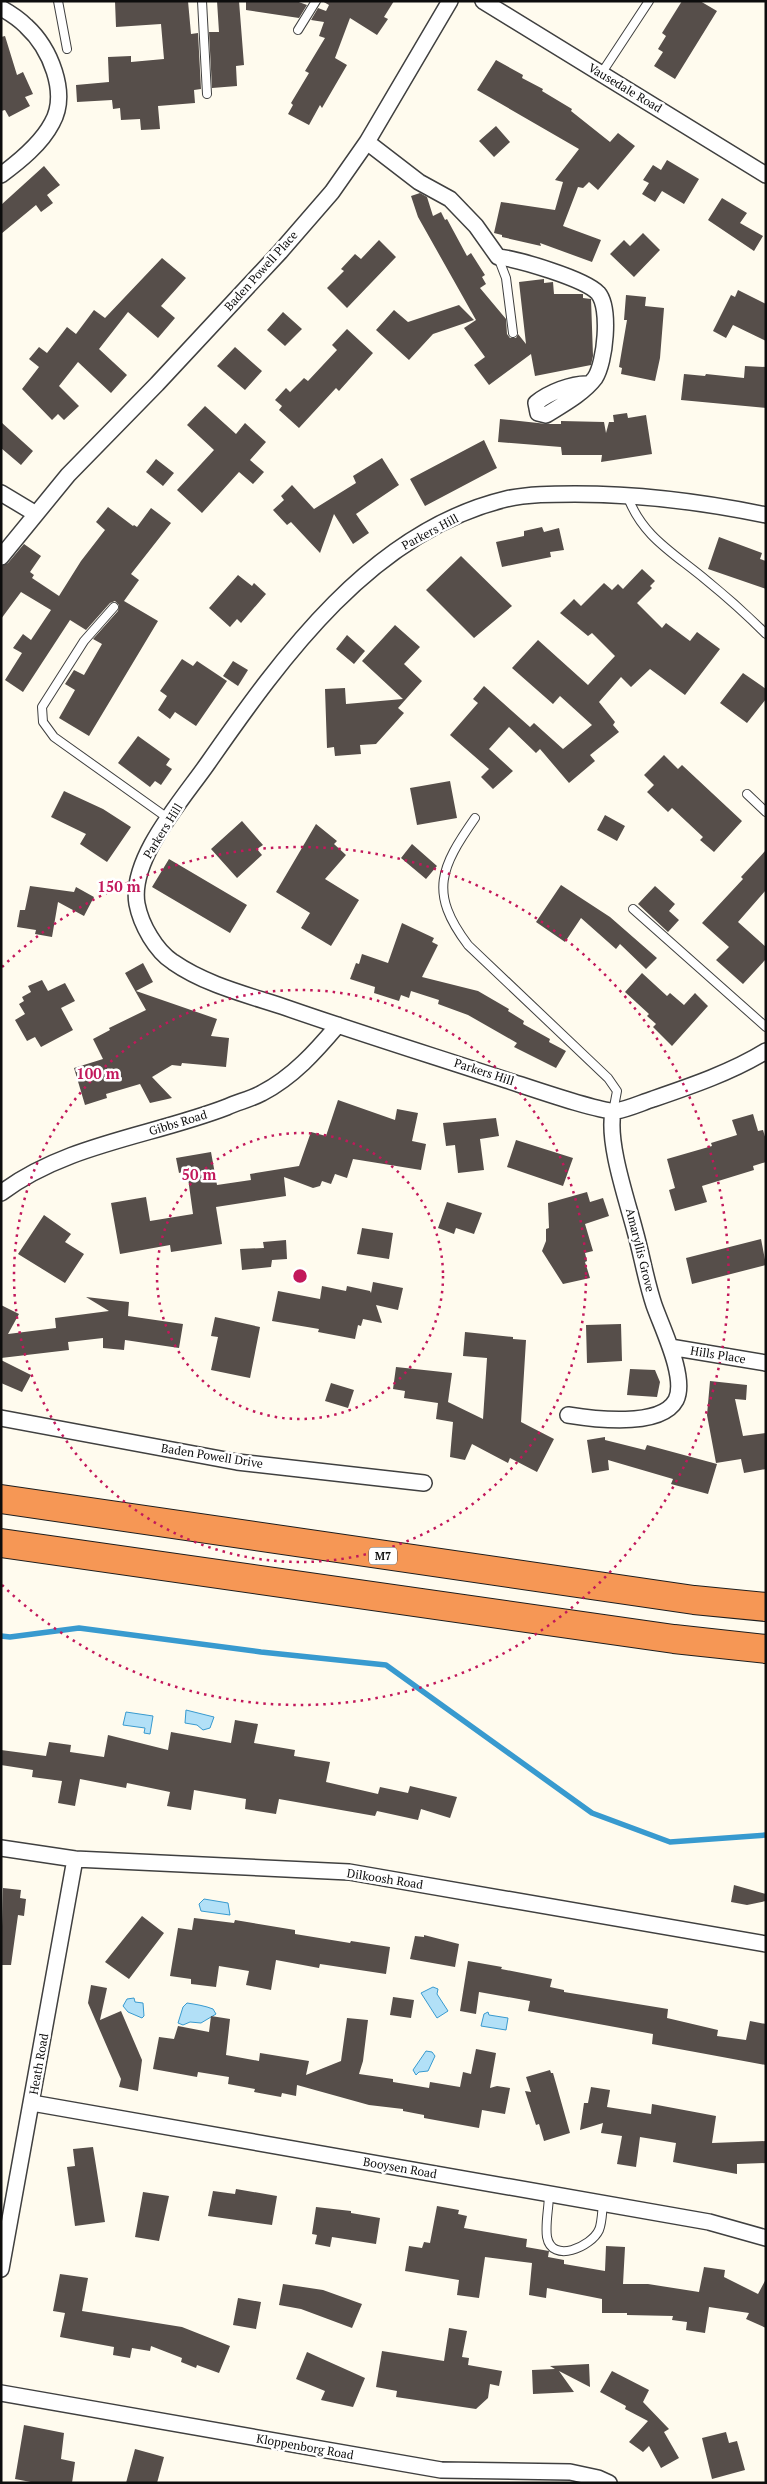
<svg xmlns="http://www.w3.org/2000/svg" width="767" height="2484" font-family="'PT Serif',serif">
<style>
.water{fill:#b2e0f7;stroke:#389acf}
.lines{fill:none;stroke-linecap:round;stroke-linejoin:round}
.stream{stroke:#389acf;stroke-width:5.5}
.building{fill:#564e4a}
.service-casing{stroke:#404040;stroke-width:10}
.minor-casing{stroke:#404040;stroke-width:18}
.motorway-casing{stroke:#1e1e1e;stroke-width:30}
.service{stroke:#fff;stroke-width:8}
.minor{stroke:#fff;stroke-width:15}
.motorway{stroke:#f69755;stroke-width:28}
.ring{fill:none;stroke:#c2185b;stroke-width:2.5;stroke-dasharray:2.5 5}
.labels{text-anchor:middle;stroke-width:5;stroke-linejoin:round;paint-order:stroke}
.shield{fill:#fff;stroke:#565656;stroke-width:1}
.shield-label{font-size:11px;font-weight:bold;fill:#0d0d0d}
.street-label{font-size:12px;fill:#0d0d0d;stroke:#fff}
.centre{fill:#c2185b;stroke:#fff;stroke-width:2.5}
.ring-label{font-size:15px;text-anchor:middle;font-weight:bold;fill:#c2185b;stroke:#fff;stroke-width:5;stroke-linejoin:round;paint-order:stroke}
</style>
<rect width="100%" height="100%" fill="#fffbee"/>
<path class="water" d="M186 1710 214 1717 210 1728 203 1730 197 1725 185 1723Z
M126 1712 153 1716 150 1734 144 1733 145 1728 123 1725Z
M204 1899 228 1903 230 1915 201 1911 199 1904Z
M433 1987 438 1989 437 1994 448 2011 437 2018 421 1993Z
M134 1998 135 2002 143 2003 144 2016 142 2018 128 2012 123 2006 127 1999Z
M187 2003C194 2004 206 2006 213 2009L216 2014 201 2023 190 2022 183 2025 178 2023 183 2007Z
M488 2012 489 2015 508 2018 506 2030 481 2026 484 2014Z
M426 2051 432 2052 435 2056 428 2071 419 2072 416 2075 413 2070Z"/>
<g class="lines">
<path class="stream" d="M1 1636 10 1637 79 1628 261 1652 386 1665 592 1813 670 1842 766 1835"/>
</g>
<path class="building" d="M115 1H188L191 34 198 33 201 89 194 90 195 103 158 106 160 129 141 130 140 119 121 120 120 108 113 109 112 100 77 102 76 85 109 82 108 57 131 56V62L164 59 161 24 116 27Z
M217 1H239L244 65 236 66 237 86 212 88 209 32H219Z
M246 1H296L307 5 299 18 246 10Z
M322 1H394L384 17 388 19 377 35 350 18 335 58 347 65 322 108 320 105 309 125 288 114 293 105 291 103 309 73 305 71 325 38 319 36 324 22 311 20 318 8 326 11 329 5Z
M682 1H700L717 11 675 79 654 66 663 52 658 49 666 36 662 33Z
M5 36 17 75 23 72 33 94 25 97 30 106 9 117 5 110 1 111V37Z
M496 60 523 75 522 78 543 89 542 91 572 109 571 111 610 142 618 133 635 146 598 190 589 182 583 188 578 187 563 226 601 240 592 262 540 243 541 246 502 237V235L494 233 501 202 555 210 563 182 555 180 579 149 477 90Z
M496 126 510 142 494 157 479 141Z
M667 160 699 179 684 204 662 191 655 202 642 194 649 183 643 180 653 165 661 170Z
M44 166 60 185 47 195 53 203 41 212 36 205 1 234V205Z
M420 193 427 197 433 216 441 212 445 220 447 219 467 256 471 253 485 275 482 277 486 284 480 288 506 319 507 334 510 338H516L518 334 526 344 519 282 544 279V283L553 282 554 294H583V298L591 299 593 356 591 365 535 376 531 354 489 385 474 365 485 357 464 328 476 320 418 217 411 196Z
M722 198 747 213 740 223 763 236 754 251 708 220Z
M643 233 660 250 634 277 610 254 624 240 630 246Z
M379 240 396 257 347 308 327 288 344 271 341 269 355 254 361 259Z
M162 258 186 278 161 306 175 318 158 338 128 312 99 349 127 375 111 393 78 362 59 386 79 406 64 420 58 414 52 420 22 389 39 367 29 359 39 347 47 353 67 327 76 334 94 310 105 318Z
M738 290 766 304V341L733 325 726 338 713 331 731 295 735 297Z
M626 295 646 297 645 306 664 308 660 358 655 381 621 374 622 368 619 367 627 320H624Z
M459 305 474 320 433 334 409 360 376 330 394 310 408 322Z
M283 312 302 329 285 346 267 330Z
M347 329 373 353 339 391 336 388 299 428 279 410 282 406 275 400 286 388 290 392 304 378 308 381 337 350 332 345Z
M235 347 262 371 245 390 217 366Z
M745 366 766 367V408L681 400 684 374 705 376 706 374 744 378Z
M205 406 236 434 245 423 266 442 250 460 264 472 253 484 239 472 202 513 177 490 214 450 187 425Z
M627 413 628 418 646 415 652 454 601 462 602 455H562L561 447 498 442 500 419 547 424H561V421L604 422 606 433 609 422H614L613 415Z
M1 422 33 451 21 465 1 448Z
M484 440 497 468 425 506 410 479Z
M382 458 399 485 356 514 369 533 353 544 334 514 320 553 291 522 287 525 273 510 284 500 281 496 292 485 314 509 356 483 353 476Z
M156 459 174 473 163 486 146 472Z
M108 507 133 526 134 525 137 527 151 508 171 523 131 574 139 580 124 601 158 621 89 736 59 718 75 690 65 684 74 670 84 675 102 644 93 639 118 611 119 605 115 601 110 603 86 630 70 620 23 692 5 680 22 653 13 648 23 634 31 640 51 610 21 592 1 619V566L8 563 24 544 41 556 30 572 34 575 32 578 59 596 81 561 105 530 96 522Z
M542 527 544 532 559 528 564 550 550 552 551 557 502 567 496 542 524 536V531Z
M719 537 762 553 760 559 766 561V589L708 569Z
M461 556 512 606 474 638 426 590Z
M642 569 655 581 650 586 652 588 637 603 662 628 666 623 690 641 697 632 720 649 685 695 650 669 631 687 621 677 599 702 615 722 613 725 619 732 590 755 595 761 569 783 540 749 536 753 509 727 489 749 513 771 493 789 481 777 489 769 450 735 478 703 473 699 484 686 530 727 534 723 563 749 592 725 560 696 553 704 512 668 538 640 588 685 615 656 592 633 588 636 560 613 574 599 581 606 604 583 612 590 618 584 623 589Z
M238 575 252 586 254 583 266 594 241 623 237 619 230 627 209 608Z
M395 625 420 647 404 664 422 681 398 708 404 713 376 744 360 745 361 754 335 756 334 747 327 748 325 689 345 688 346 704 403 699 362 661Z
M347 635 365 651 354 664 336 649Z
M182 659 193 666 197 661 227 681 196 726 175 712 170 719 158 710 167 696 160 691Z
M233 661 248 670 238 686 223 676Z
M743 673 766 689V699L747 723 720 703Z
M138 736 170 759 166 765 172 769 161 785 155 781 150 787 118 763Z
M664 755 678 769 682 765 742 821 714 852 700 840 703 837 672 808 668 812 647 792 654 785 644 775Z
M450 781 457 818 417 825 410 788Z
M64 791 103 809 131 827 107 862 80 844 86 834 51 817Z
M605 815 625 826 617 841 597 830Z
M242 821 263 845 257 849 262 855 237 878 211 849Z
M316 824 337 841 334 844 346 855 325 879 359 900 331 946 301 928 310 913 276 892Z
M412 844 437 866 426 879 401 858Z
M766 850V890L738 922 766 947V959L743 984 716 960 729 947 702 923 743 879 741 877Z
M169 859 247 905 230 933 152 887Z
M561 885 610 917 657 958 646 969 620 944 616 949 581 918 565 942 536 922Z
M30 886 74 892 76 887 94 897 84 916 58 902 52 937 35 934 36 930 17 927 20 910H25Z
M655 886 675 904 669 911 679 920 668 932 638 904Z
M402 923 434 938 432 942 438 945 422 977 478 991 509 1009 508 1011 524 1021 523 1024 550 1039 549 1042 566 1051 556 1068 514 1047 517 1043 468 1015 438 1004 439 1000 411 991 409 998 401 995 399 1001 374 993 375 987 350 979 356 963 359 964 362 954 388 963Z
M143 963 153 982 136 991 217 1019 211 1036 229 1038 226 1067 182 1063 181 1066 172 1065 152 1077 172 1098 150 1103 140 1084 106 1094 107 1098 85 1105 74 1068 103 1059 93 1039 110 1030 109 1028 146 1010 125 973Z
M642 973 667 996 670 993 684 1005 695 993 708 1006 672 1046 653 1027 656 1024 647 1016 649 1014 625 992Z
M42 980 48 991 65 983 75 1001 61 1008 73 1030 41 1047 35 1037 27 1041 15 1020 25 1014 19 1004 24 1001 22 997 31 992 28 986Z
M338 1100 395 1120 397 1109 418 1113 412 1141 426 1144 421 1170 353 1159 347 1178 335 1174 331 1184 322 1181 320 1186 313 1188 284 1177 286 1196 216 1207 222 1244 171 1252 170 1245 120 1254 111 1203 146 1197 150 1221 193 1214 187 1171 179 1173 176 1158 211 1152 217 1185 251 1180 250 1174 299 1166 311 1132 326 1136Z
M753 1114 758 1131 763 1130 766 1140V1162L753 1166 754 1170 702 1186 707 1202 675 1211 669 1190 675 1188 667 1159 712 1146 711 1143 737 1135 732 1120Z
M496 1118 499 1136 480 1139 484 1170 458 1173 455 1145 446 1146 443 1123Z
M516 1140 573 1158 563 1186 507 1167Z
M587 1192 590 1202 603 1198 609 1216 585 1224 593 1251 585 1253 587 1261 585 1262 590 1278 563 1284 542 1251 546 1241V1229L549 1228 548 1203Z
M447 1202 482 1213 474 1234 456 1228 454 1234 438 1228Z
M44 1215 71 1234 65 1242 84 1254 65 1283 18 1254Z
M362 1228 393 1233 389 1259 357 1254Z
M761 1239 766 1265 692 1284 686 1258Z
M286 1240 287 1259 272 1260 271 1267 242 1270 240 1249 264 1248 263 1242Z
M373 1282 403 1288 398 1310 376 1305 382 1323 363 1319 361 1326 358 1325 355 1339 318 1332 319 1329 272 1321 278 1291 320 1299 322 1286 346 1291 347 1286 370 1291 371 1293Z
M86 1297 129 1302 128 1316 183 1324 179 1348 125 1340 124 1350 103 1348V1338L68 1342 69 1350 1 1358V1305L19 1314 8 1334 56 1328 55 1318 109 1311Z
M215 1317 260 1327 250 1378 211 1370 218 1337 211 1336Z
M621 1324 622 1361 587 1363 586 1325Z
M465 1332 513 1337V1339L526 1340 521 1422 554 1439 537 1472 510 1458 508 1463 472 1444 465 1460 450 1457 453 1422 436 1419 438 1403 404 1398 405 1391 393 1389 396 1367 452 1373 448 1402 483 1419 487 1358 463 1356Z
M1 1360 31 1375 22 1392 1 1383Z
M630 1369 655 1370 660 1382 657 1397 627 1395Z
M710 1381 747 1385 746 1400 735 1399 743 1436 766 1433V1469L744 1473 741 1459 716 1463 707 1415Z
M331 1383 354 1390 348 1408 325 1401Z
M605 1437V1440L645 1450 647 1445 717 1464 708 1494 671 1484 673 1479 608 1460 609 1470 592 1473 587 1440Z
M235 1720 258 1724 254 1743 295 1750 294 1756 330 1762 326 1782 378 1794 380 1787 408 1793 410 1786 457 1797 450 1818 421 1809 418 1820 377 1811 375 1816 279 1799 276 1814 245 1809 246 1799 194 1790 191 1810 167 1806 170 1792 127 1783 126 1788 80 1779 75 1806 58 1803 62 1781 32 1777 33 1770 1 1765V1750L46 1756 49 1742 71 1745 70 1752 104 1757 108 1735 168 1750 171 1732 231 1743Z
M734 1885 766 1894V1901L747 1905 731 1902Z
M3 1888 21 1890 20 1898 26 1899 24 1916 18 1915 11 1965H1Z
M142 1916 164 1933 129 1979 105 1962Z
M194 1918 234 1923 235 1920 295 1930V1934L350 1943 351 1941 390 1947 386 1974 320 1964 319 1968 276 1960 271 1990 246 1985 249 1971 219 1966 216 1987 191 1984V1979L170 1976 178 1928 192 1930Z
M424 1935 459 1944 455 1967 410 1959 415 1936 424 1937Z
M468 1961 502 1967 501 1969 552 1979 550 1987 564 1990V1992L668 2009 667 2018 718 2030 717 2036 746 2040 750 2021 766 2024V2065L652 2044 653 2034 528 2011 530 2001 479 1992 476 2014 460 2011Z
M91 1985 107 1988 100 2020 121 2011 142 2060 138 2091 119 2087 121 2079 88 2003Z
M393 1997 414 2000 411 2018 390 2015Z
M211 2016 230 2019 226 2055 259 2061 260 2053 309 2061 306 2075 341 2061 347 2018 368 2020 363 2061 359 2074 393 2079V2082L429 2088 430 2082 460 2087 463 2072 471 2074 476 2049 496 2053 490 2088 497 2086 510 2088 505 2114 482 2110 479 2128 424 2118V2115L403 2111V2109L369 2105 297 2085 296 2096 282 2093 281 2097 254 2092 255 2089 228 2084 229 2077 198 2072 197 2077 153 2069 159 2037 174 2039 178 2026 209 2032Z
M550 2070 551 2073H553L570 2133 544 2141 539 2124 536 2125 525 2091 531 2092 526 2077Z
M591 2087 610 2090 607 2107 651 2114 652 2104 716 2116 712 2143 766 2141V2163L737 2164V2174L673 2162 676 2143 640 2137 636 2167 617 2164 622 2136 601 2133 603 2123 580 2130 584 2103H588Z
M93 2147 105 2222 75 2226 67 2167 75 2166 73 2149Z
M236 2189 277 2196 272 2225 208 2216 213 2191 235 2194Z
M143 2192 169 2196 159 2241 135 2237Z
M437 2206 459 2210 458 2214 467 2216 464 2228 527 2239 526 2247 549 2251 548 2257 564 2260V2264L605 2271 606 2246 625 2247 623 2284H648L699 2292 704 2267 725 2270 724 2277 758 2294 766 2279V2328L746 2319 749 2313 709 2307 705 2333 686 2330 687 2322 672 2320 673 2316 627 2315V2313H602V2299L547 2288 546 2298 529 2295 532 2263 485 2257 479 2298 457 2295 459 2280 405 2271 409 2246 422 2248 424 2242 430 2243Z
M316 2207 351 2211V2213L380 2218 376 2244 332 2237 330 2247 315 2244 317 2235 312 2234Z
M60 2274 88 2278 82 2311 182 2327 230 2346 219 2373 197 2365 196 2368 181 2362 182 2358 151 2346 150 2351 132 2348 130 2358 113 2355 114 2347 60 2337 65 2313 53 2311Z
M283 2284 323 2290 362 2304 352 2328 301 2309 279 2305Z
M238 2298 261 2302 256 2329 233 2325Z
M449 2328 467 2331 462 2357 469 2358 468 2365 502 2371 499 2386 490 2384 488 2398 476 2409 396 2397 397 2391 376 2387 382 2351 444 2361Z
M307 2352 365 2378 353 2407 321 2400 325 2391 296 2379Z
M589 2364 590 2387 559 2371 574 2392 533 2394 532 2370 555 2369 550 2366Z
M612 2371 649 2390 643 2402 669 2429 664 2432 679 2458 661 2468 649 2446 643 2452 629 2442 648 2421 625 2409 626 2406 600 2392Z
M24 2425 64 2433 61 2459 75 2462 72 2483H36L15 2479Z
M726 2432 729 2443 737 2441 745 2470 712 2479 702 2438Z
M135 2449 164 2457 157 2483H126Z"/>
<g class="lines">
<g class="service-casing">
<path id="service" d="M58 1 67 49
M202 1 207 94
M298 30 316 1
M601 74 649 1
M498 257 506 278 513 333
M627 495C642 537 674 553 706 580 727 597 747 615 766 634
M114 607 84 641 42 707 43 722 54 737 169 819
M747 794 766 812
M475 818C441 867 428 892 468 945L608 1078 617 1091 613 1112
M633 909 766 1027
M549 2194C549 2207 545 2224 547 2237 552 2264 591 2247 599 2230 602 2223 602 2212 603 2203"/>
</g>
<g class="minor-casing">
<path id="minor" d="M483 1 766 175
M1 8C10 13 19 19 26 26 50 48 69 93 52 123 41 144 20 161 1 175
M367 142 419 182 450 199 476 226 498 257C518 259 585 279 598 293 611 308 605 363 595 378 584 393 562 405 546 415L538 413 536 403C548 393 572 383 589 384
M1 493 36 514
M766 515C703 502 639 494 575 494 553 494 528 494 506 499 372 531 282 657 208 763 183 799 129 859 137 904 141 925 156 951 173 962 206 985 248 995 287 1008 359 1033 433 1056 506 1080 525 1086 602 1113 616 1111 628 1109 641 1103 653 1099 691 1086 732 1072 766 1051
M1 557 68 475 157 384 280 252 332 192 367 142 450 1
M1 1193C66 1144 152 1136 227 1107 238 1102 251 1099 262 1093 293 1077 316 1051 338 1025
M670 1347 766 1363
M568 1415C593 1419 661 1428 676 1400 687 1378 662 1328 654 1305 646 1281 642 1256 635 1231 627 1200 607 1143 613 1112
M1 1418 237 1462 424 1483
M1 1848 75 1859 349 1872 766 1944
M32 2103 709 2222 766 2238
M1 2269 75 1859
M1 2393 441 2470 570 2472 598 2478 609 2483"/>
</g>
<g class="motorway-casing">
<path id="motorway" d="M1 1499 694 1600 766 1607
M1 1543 674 1639 766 1649"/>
</g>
<use href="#service" class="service"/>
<use href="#minor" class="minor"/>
<use href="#motorway" class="motorway"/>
</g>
<g class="ring">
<circle cx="300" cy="1276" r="143"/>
<circle cx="300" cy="1276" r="286"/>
<path d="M2 967A429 429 0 1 1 2 1585"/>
</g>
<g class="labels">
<rect class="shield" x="369" y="1547.5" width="28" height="17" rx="4"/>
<g class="shield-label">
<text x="383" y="1560">M7</text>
</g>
<g class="street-label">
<text transform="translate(625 88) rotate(31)" y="4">Vausedale Road</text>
<text transform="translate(261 271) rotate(-48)" y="4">Baden Powell Place</text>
<text transform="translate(430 532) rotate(-28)" y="4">Parkers Hill</text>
<text transform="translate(163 831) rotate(-58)" y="4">Parkers Hill</text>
<text transform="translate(484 1072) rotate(18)" y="4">Parkers Hill</text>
<text transform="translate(178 1123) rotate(-17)" y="4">Gibbs Road</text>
<text transform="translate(640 1250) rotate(76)" y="4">Amaryllis Grove</text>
<text transform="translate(718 1355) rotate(9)" y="4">Hills Place</text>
<text transform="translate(212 1456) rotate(9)" y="4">Baden Powell Drive</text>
<text transform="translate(385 1879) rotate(9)" y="4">Dilkoosh Road</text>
<text transform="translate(39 2064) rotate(-80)" y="4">Heath Road</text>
<text transform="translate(400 2168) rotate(10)" y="4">Booysen Road</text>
<text transform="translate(305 2447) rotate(10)" y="4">Kloppenborg Road</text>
</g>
</g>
<circle cx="300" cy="1276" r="8" class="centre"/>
<g class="ring-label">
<text x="119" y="892">150 m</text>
<text x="98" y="1079">100 m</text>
<text x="199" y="1180">50 m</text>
</g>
<rect width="767" height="2484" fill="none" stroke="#0d0d0d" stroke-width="5"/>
</svg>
